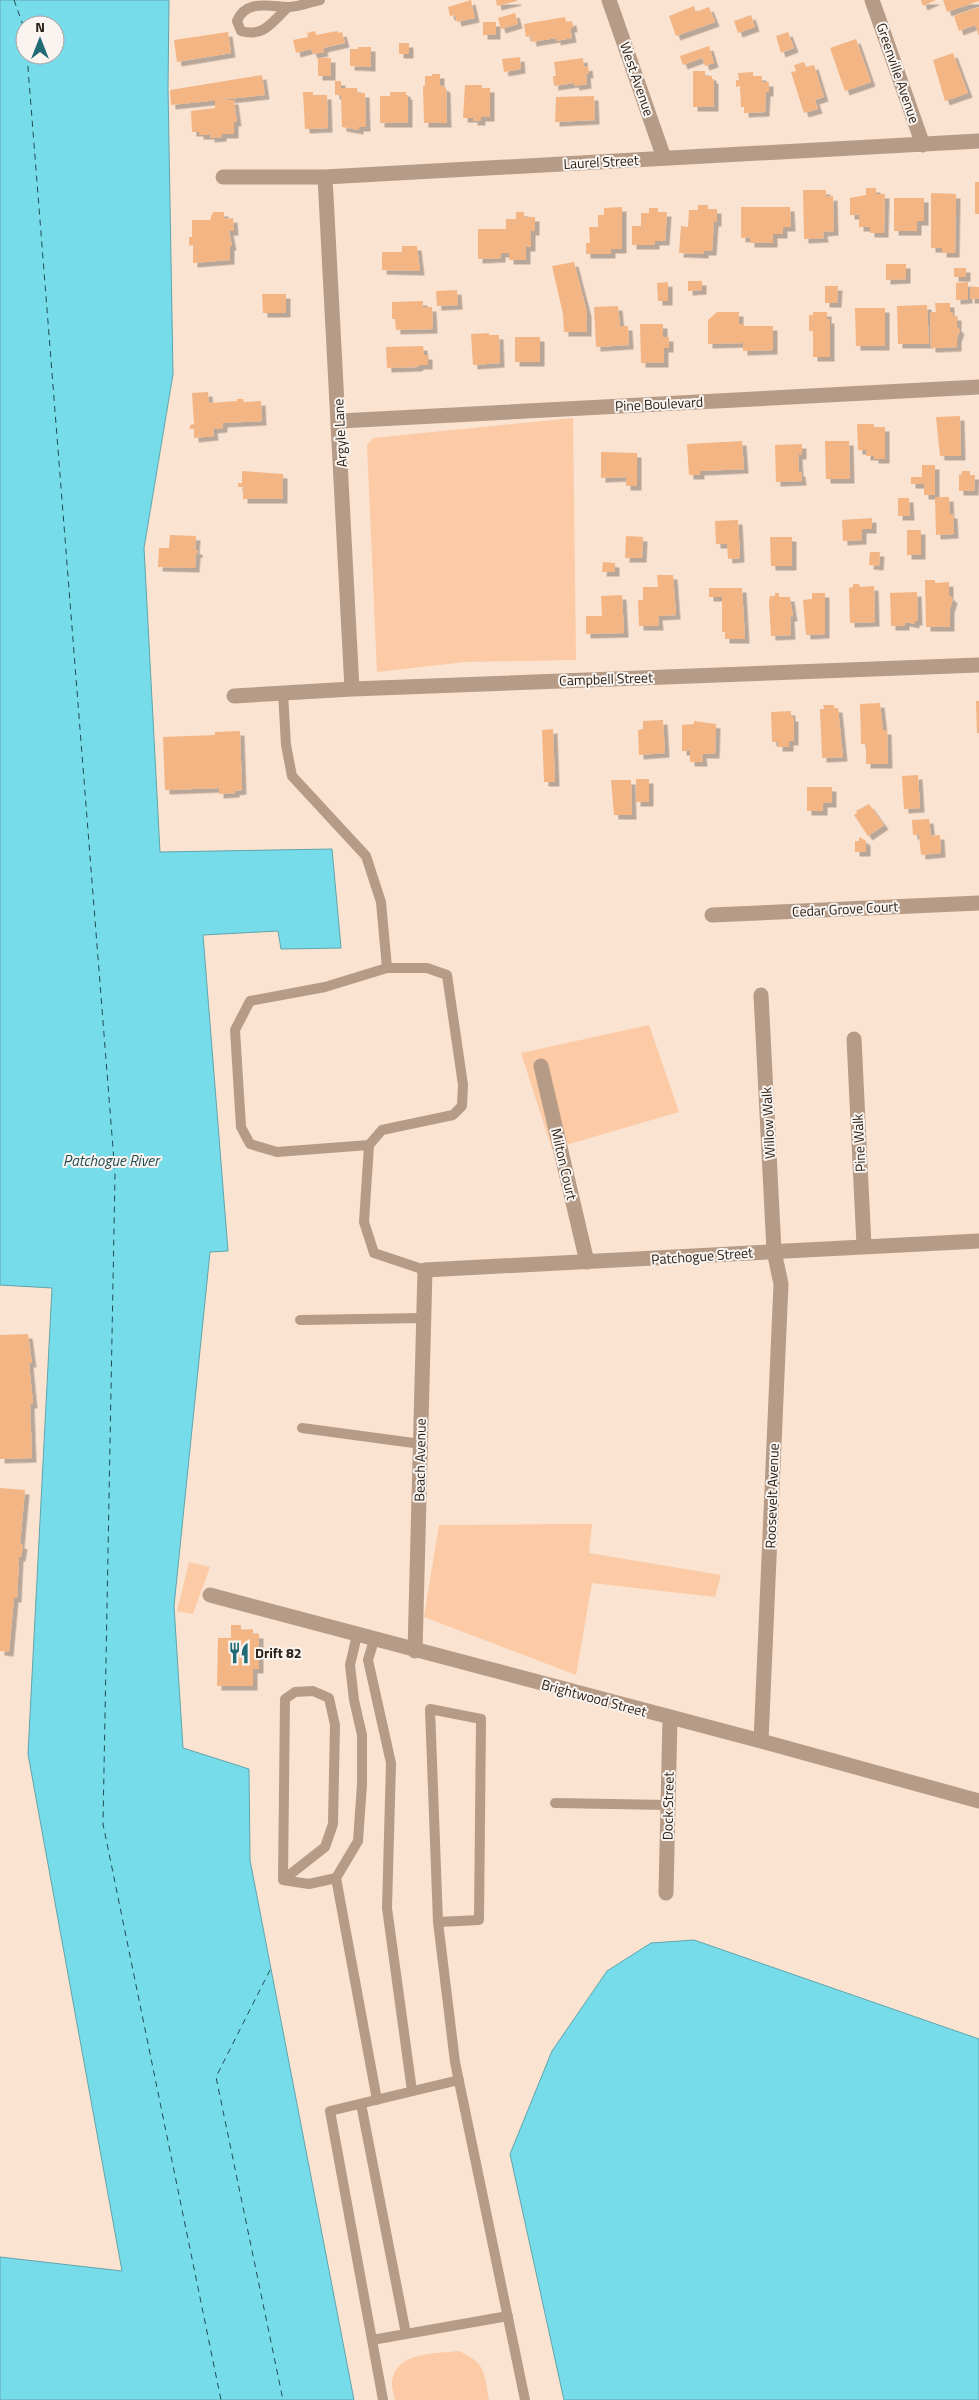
<svg xmlns="http://www.w3.org/2000/svg" width="979" height="2400" font-family="'Titillium Web',sans-serif">
<style>
.green{fill:#fccaa4}
.water{fill:#77dcea;stroke:#60a4ab;fill-rule:evenodd}
.lines{fill:none;stroke-linecap:round;stroke-linejoin:round}
.ferry{stroke:#1f4d53;stroke-width:1;stroke-dasharray:6 5;stroke-linecap:butt}
.building{fill:#f3b584;filter:url(#shadow)}
.lane{stroke:#b69b87;stroke-width:10}
.street{stroke:#b69b87;stroke-width:15}
.labels{text-anchor:middle;stroke-width:4;stroke-linejoin:round;paint-order:stroke}
.street-label{font-size:14px;fill:#2c2118;stroke:#faf4f0}
.poi-label{font-size:14px;font-weight:bold;fill:#2c2118;stroke:#faf4f0;text-anchor:start}
.water-label{font-size:15px;font-style:italic;fill:#1f4d53;stroke:#faf4f0}
</style>
<defs>
<filter id="shadow"><feDropShadow dx="4.5" dy="4.5" stdDeviation="0" flood-color="#0004"/></filter>
</defs>
<rect width="100%" height="100%" fill="#fbe3d1"/>
<path class="green" d="M573 418 576 660 465 662 377 672 367 445 373 438Z
M649 1025 679 1112 552 1149 521 1053Z
M592 1524 589 1553 721 1575 715 1597 592 1583 576 1675 424 1617 439 1525Z
M189 1562 210 1567 193 1614 177 1611Z
M458 2351C486 2362 484 2373 489 2400H395C394 2394 391 2386 392 2381 397 2351 436 2354 458 2351Z"/>
<path class="water" d="M0 0H169L168 88 173 374 144 548 160 852 332 849 341 948 281 949 278 931 203 935 228 1251 210 1252 174 1606 183 1748 249 1769 250 1860 354 2400H0V2257L122 2271 28 1754 52 1288 0 1285ZM25 25H55V55H25Z
M694 1940 979 2039V2400H564L510 2154 552 2051 607 1971 651 1943Z"/>
<g class="lines">
<path class="ferry" d="M14 0 25 31
M27 55 115 1174 103 1824 221 2400
M270 1970 216 2077 283 2400"/>
</g>
<path class="building" d="M471 0 475 18 457 22 455 15 450 16 448 7Z
M496 0H517V1L497 6Z
M921 0H936L923 6Z
M943 0H979V1L947 12Z
M694 6 696 12 709 7 715 22 676 36 669 16Z
M979 7V36L975 25 959 31 954 16Z
M515 13 518 24 501 29 498 18Z
M751 15 755 27 738 33 734 21Z
M565 17 566 22 572 21 573 28H570L572 38 556 41V38L532 42 531 36 526 37 524 24Z
M483 22H496V35H483Z
M315 31 316 35 337 31 338 33 342 32 345 43 323 48 324 52 313 54 311 49 296 53 293 40 308 37 307 33Z
M228 32 231 53 177 62 174 40Z
M788 32 794 48 781 53 776 36Z
M856 39 871 82 845 91 830 48Z
M399 43H409V54H399Z
M709 46 714 63 705 66 702 58 683 65 680 56Z
M358 47H371V67L350 66V49H358Z
M953 53 968 93 945 101 933 60Z
M520 57 521 69 504 72 502 59Z
M318 58H331V76H318Z
M583 58 584 67 588 66 589 74H586L587 84 575 86 574 83 554 86 553 76H556L554 62Z
M804 62 806 67 814 65 824 97 815 100 818 109 804 113 791 72 796 71 794 65Z
M693 71H705V76H712V79H714V107H693Z
M753 72V76H762V82H769V92H766L765 112 744 113V107H741L740 86 736 87V80H739L738 73Z
M432 74H440V85L446 88 447 123H424L423 86H425V76H432Z
M262 75 265 95 171 105 170 90Z
M335 81H341V88H357L358 93H365L366 127H359V130L342 127 341 95H335Z
M465 85H482V88H490V117H481V121H473V118H463Z
M303 92H313V95H327L328 128 305 129Z
M390 92H406V95H408V123H380V96H390Z
M594 96 595 120 555 122 556 97Z
M215 100H234L237 122H234V134H222V137L210 138V135H199V132H192L191 111 215 108Z
M975 182H979V214H975Z
M866 188H876V194H885L884 233H870V227H859V215H850V198L866 195Z
M803 190H826V197L833 196 834 231 823 232 824 238 804 239Z
M931 193 956 194 955 253H942V248H931Z
M894 198H924V221H917V231H894Z
M698 205H708V209H717V222H714L712 251H704V254L679 253 681 226 688 227 689 210H698Z
M622 207V249H611V254H586V243H590L589 227H598V215H604V208Z
M741 207H790L791 227H783V234H773V243H750V237L741 238Z
M649 208H658V212H667L665 241H655V245H632V226H641V213H649Z
M213 212H224V219L233 218 234 231H229L232 246H230V260L193 263V245L189 246V237H192V220H210Z
M516 212H524V217H535V231H531V247H526V260H509V253H501V258L478 259V229H506V219H516Z
M402 246H417L420 271 382 270V252H402Z
M574 262 587 312V332H564L563 314 552 266Z
M886 264H906V279L886 280Z
M954 268H966V277H954Z
M688 281H702V290L688 291Z
M668 282V301H658L657 283Z
M968 282V299L956 300V283Z
M825 286H838L837 303H825Z
M970 287H979V299H970Z
M457 290 458 305 437 306 436 291Z
M262 294H286V313H263Z
M423 301V307H432L433 329 396 330 395 319H392V302Z
M935 303H950V312H953V316H957V327L960 330 957 338V347L931 348 930 312H936Z
M927 305 929 344H898L897 306Z
M618 306 620 326H628L629 345 596 347 594 307Z
M855 308H885V346H856Z
M717 312H739V324H744V326H773V350L743 351V343L708 344V320Z
M813 312H827V319H830V357H813V331H809V315H813Z
M640 324H663V337H669V348H664V363H641Z
M489 333V335H499L500 363 473 365 471 334Z
M515 337H540V362H515Z
M423 346 424 355H428V365H420L417 367 387 368 386 347Z
M208 392 209 403 237 401V399H243L244 402 261 401 262 421 223 423V428L213 429 214 436 194 438V429H190V425L194 424 192 393Z
M960 416 961 456H940L936 417Z
M857 424H874V427H885V459H874V456H866V450H858Z
M742 441 744 469 700 471V475H689L687 444Z
M825 441H849L850 479H826Z
M802 444V455H798L799 472H801L802 481 776 482 775 445Z
M601 452 637 453V486H626V477L601 478Z
M922 465H935V495H924V484H911V477H922Z
M242 471 283 474V499H243V487H238V483H242Z
M962 471H970V475H975L974 491H959V474L961 475Z
M935 497H949L950 514H953L954 534 936 535Z
M898 498H909L910 516H898Z
M872 518V529H862V540L843 541 842 520Z
M738 520 740 558 728 559 727 544H716L715 521Z
M907 530H921V555H907Z
M170 535 196 536 195 550H198V554L196 553 195 568 158 567 159 548H169Z
M626 536 643 537 642 558H625Z
M770 537H792V566H771Z
M870 552H880L879 566 869 565Z
M603 562 615 563V572H602Z
M657 575H673L676 615 658 616 659 626H639L638 600H643V587H658Z
M925 580H935V583L949 582V595L953 599 950 609V627H926Z
M853 584H859L860 587 874 586 875 622 850 623 849 588 853 587Z
M709 588H742L745 639H725V632H722V597H709Z
M917 592 918 621H915V624L905 622V626H891L890 593Z
M775 593H779V597H790L793 617H790L791 635 771 636 769 602 770 596H775Z
M812 593H825V634L806 635 803 600 812 599Z
M622 595 624 633 586 634V616H602L601 596Z
M976 701H979V733H977Z
M880 703 883 730H887L888 764H866V744H861L860 704Z
M823 705H834V708H838L843 757 822 758 820 709H824Z
M791 711V717H794V741H789V747H778V742H772L771 712Z
M663 720 665 753 639 755 638 730 643 729V721Z
M694 721 716 724 715 754H702L703 762H690V751H682V725L694 724Z
M553 729 555 782H544L542 730Z
M240 731 242 790 235 791V793L219 794V788L165 790 163 737 215 735V732Z
M918 775 920 808 904 809 902 776Z
M636 779H649V802H636Z
M611 780H631L632 815H614Z
M807 787H832V803H823V811H807Z
M869 804 884 825 868 836 854 815 857 813 856 811Z
M929 819 931 836 940 835 941 853 921 855 919 835H913L912 820Z
M859 837 866 841V852H855V841H859Z
M28 1334 32 1363H29L33 1404H30L32 1458 0 1459V1335Z
M0 1488 25 1490 20 1544 23 1545 21 1557H19L17 1598H14L9 1652 0 1651Z
M231 1625H241V1630L253 1629V1634H259V1669H253V1686H217L218 1638H231Z"/>
<g class="lines">
<path class="lane" d="M288 7C273 21 264 38 241 31L237 21C246 0 267 6 288 7 298 7 310 2 320 0
M283 693 286 745 292 776 366 856 381 902 387 968H427L447 975 463 1085 462 1106 453 1115 382 1130 369 1145 364 1222 374 1253 425 1270
M369 1145 277 1152 250 1144 241 1127 235 1030 250 1001 325 987 387 968
M300 1320 424 1318
M302 1428 421 1444
M357 1635 350 1665 354 1700 362 1735V1784L358 1841 336 1878 377 2100
M374 1640 368 1660 391 1763 387 1908 412 2091
M313 1691 329 1698 335 1725 333 1824 325 1847 283 1880 285 1699 295 1692Z
M555 1803 668 1805
M283 1880 309 1884 336 1878
M438 1922 479 1920 481 1719 430 1709 438 1922 455 2062 525 2400
M361 2104 406 2334
M372 2340 508 2316
M383 2400 330 2111 459 2080"/>
<path class="street" d="M609 0 664 158
M872 0 923 145
M223 177H325L979 141
M325 177 352 689
M340 421 979 387
M234 696 352 689 979 665
M712 915 979 903
M854 1039 864 1246
M541 1066 587 1262
M210 1595 761 1741 979 1801
M415 1651 425 1270 979 1241
M761 1741 781 1284 774 1251 761 995
M666 1893 670 1718"/>
</g>
<defs>
<g id="restaurant-bare" transform="scale(1.725)"><path d="M-5-6h1v4h1v-4h1v4h1v-4h1v5L-1.5 .5V6h-2V.5L-5-1ZM5-6V6H3V1.5H1.5Q1.5-4 5-6Z" fill="#216b75" stroke="#faf4f0" stroke-width="2.5" paint-order="stroke"/></g>
</defs>
<g fill-rule="evenodd">
<use href="#restaurant-bare" x="239" y="1653"/>
</g>
<g class="labels">
<g class="street-label">
<text transform="translate(898 73) rotate(71)" y="5">Greenville Avenue</text>
<text transform="translate(637 79) rotate(71)" y="5">West Avenue</text>
<text transform="translate(601 162) rotate(-3)" y="5">Laurel Street</text>
<text transform="translate(659 404) rotate(-3)" y="5">Pine Boulevard</text>
<text transform="translate(340 433) rotate(-93)" y="5">Argyle Lane</text>
<text transform="translate(606 679) rotate(-2)" y="5">Campbell Street</text>
<text transform="translate(845 909) rotate(-3)" y="5">Cedar Grove Court</text>
<text transform="translate(768 1123) rotate(-93)" y="5">Willow Walk</text>
<text transform="translate(859 1143) rotate(-93)" y="5">Pine Walk</text>
<text transform="translate(564 1164) rotate(77)" y="5">Milton Court</text>
<text transform="translate(702 1256) rotate(-4)" y="5">Patchogue Street</text>
<text transform="translate(420 1460) rotate(-89)" y="5">Beach Avenue</text>
<text transform="translate(772 1496) rotate(-88)" y="5">Roosevelt Avenue</text>
<text transform="translate(594 1698) rotate(15)" y="5">Brightwood Street</text>
<text transform="translate(668 1806) rotate(-89)" y="5">Dock Street</text>
</g>
<g class="poi-label">
<text x="255" y="1658">Drift 82</text>
</g>
<g class="water-label">
<text x="111" y="1166">Patchogue River</text>
</g>
</g>
<g transform="translate(40 40)"><circle r="24" fill="#faf4f0" stroke="#a8a09a"/>
<path d="M0-4L9 19L0 12L-9 19Z" fill="#216b75"/>
<text y="-8" font-size="14" font-weight="bold" text-anchor="middle" fill="#2c2118">N</text>
</g>
</svg>
